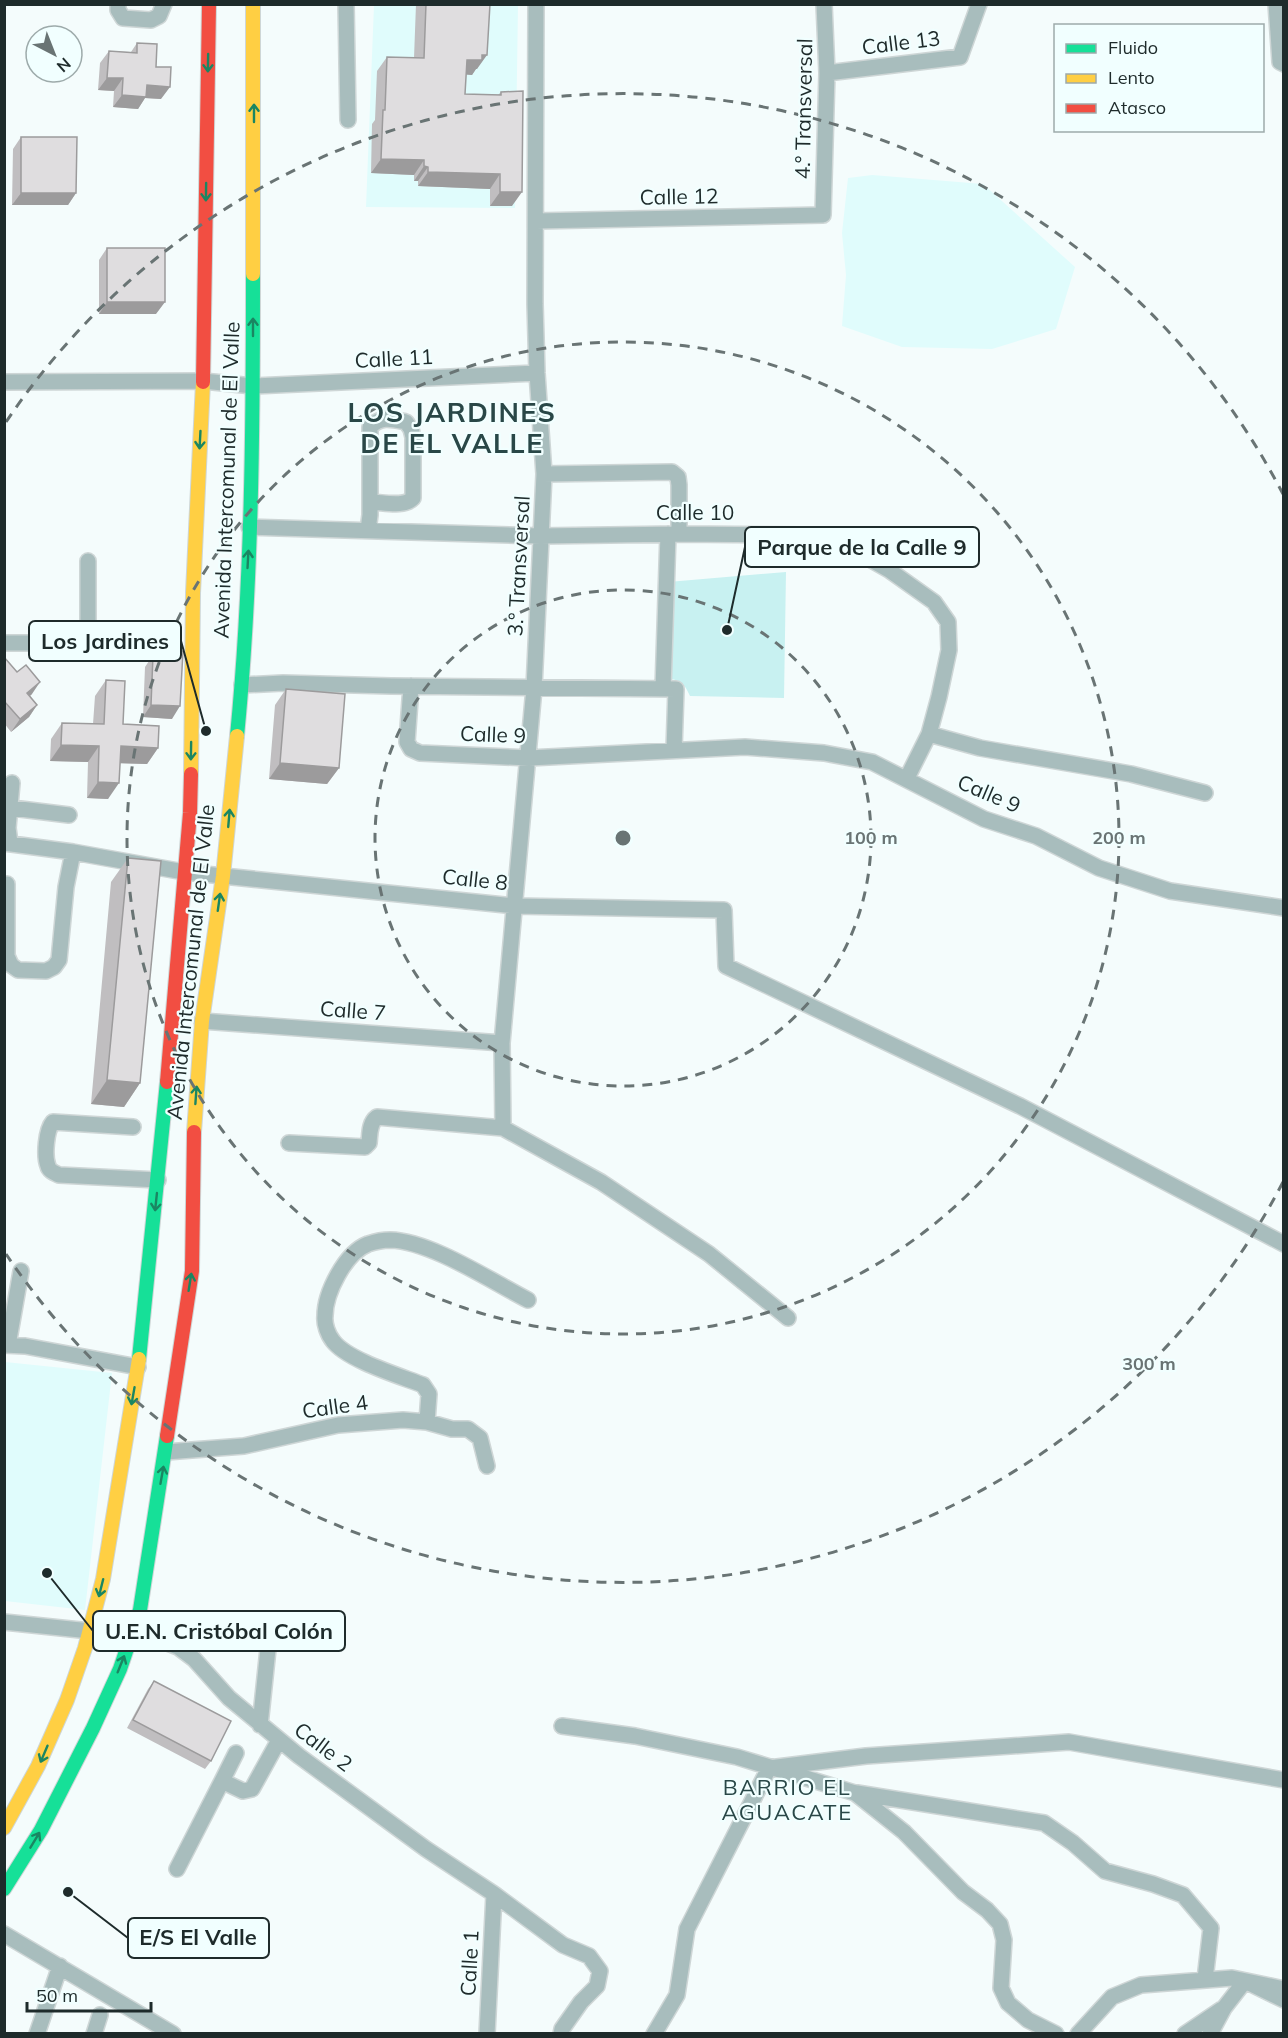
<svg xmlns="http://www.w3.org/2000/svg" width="1288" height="2038" font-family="Mulish,sans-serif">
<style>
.built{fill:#e0fcfc}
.green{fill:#c8f1f1}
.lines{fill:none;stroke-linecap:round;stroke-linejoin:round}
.street-casing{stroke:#ced6d6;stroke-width:18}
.fast-casing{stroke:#ced6d6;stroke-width:16}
.slow-casing{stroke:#ced6d6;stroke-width:16}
.jam-casing{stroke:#ced6d6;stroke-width:16}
.street{stroke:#a8bdbd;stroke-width:15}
.fast{stroke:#16e098;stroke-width:14}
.slow{stroke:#ffcf43;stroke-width:14}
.jam{stroke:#f24e42;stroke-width:14}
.wall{fill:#c0bec0}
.shaded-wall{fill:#9c9b9c}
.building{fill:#dfdddf;stroke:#9c9b9c;stroke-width:1.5}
.oneway{stroke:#1a8662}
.ring{fill:none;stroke:#697474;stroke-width:3;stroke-dasharray:10 8}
.labels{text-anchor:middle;stroke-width:4.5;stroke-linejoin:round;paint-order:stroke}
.street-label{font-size:21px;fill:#1e2b2b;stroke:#f1ffff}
.neighbourhood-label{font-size:22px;letter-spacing:1.5px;fill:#294747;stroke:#f1ffff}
.district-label{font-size:27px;font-weight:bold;letter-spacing:1.5px;fill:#294747;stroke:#f1ffff}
.centre{fill:#697474;stroke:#f1ffff;stroke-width:3}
.ring-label{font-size:18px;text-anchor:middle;font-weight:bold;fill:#697474;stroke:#f1ffff;stroke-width:4.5;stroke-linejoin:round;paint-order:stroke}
.leader{fill:none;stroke:#1e2b2b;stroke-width:2}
.callout-dot{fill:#1e2b2b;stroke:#f1ffff;stroke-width:2}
.callout{fill:#f1ffff;stroke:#1e2b2b;stroke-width:2}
.callout-label{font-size:22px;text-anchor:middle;font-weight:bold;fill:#1e2b2b}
</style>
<rect width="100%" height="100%" fill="#f4fcfc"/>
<path class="built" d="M374 5H518L515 208 366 207Z
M872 175 983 184 1075 267 1056 329 992 349 902 347 842 326 846 275 842 233 848 178Z
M5 1362 112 1373 85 1610 5 1601Z"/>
<path class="green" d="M786 572 784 698 690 696C685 685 682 681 671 679L668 582Z"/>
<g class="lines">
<g class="street-casing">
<path id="street" d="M118 4V10L123 18 151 20 159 16 164 4
M346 4 348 120
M1276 4 1280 62 1284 64
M827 73 960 57 979 4
M536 221 823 215 827 73 824 4
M4 382 203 381 253 386 537 373
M544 474 672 472 678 477 679 485V534
M249 527 540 536 679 534 800 535 850 548 889 570 934 602 948 622 949 650 939 697 929 734 907 778
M368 530 370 515V427C381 416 391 419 406 422L411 429 413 437V498C404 508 383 502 370 502
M4 643C20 643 69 644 80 639 85 637 86 632 88 628V561
M242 685 283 683 391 686 676 689 674 750
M411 686 407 742 411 749 420 753 529 758 745 747 824 753 872 762 984 819 1036 836 1099 868 1170 891 1284 908
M663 689 668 534
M929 734 980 748 1131 774 1205 793
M4 807 69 815
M4 843 73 852 184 872 515 906 724 910 726 966 1020 1106 1284 1244
M10 843 8 828 12 783
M7 884V956L11 965 18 970 46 971 54 967 59 960 66 887 73 852
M202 1021 502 1043
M133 1127 53 1122C46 1130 44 1156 48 1166 49 1171 55 1173 59 1175L158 1180
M503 1128 502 1043 534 688 544 474 537 373 535 304 536 4
M289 1143 365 1147 369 1143C370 1134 369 1123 377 1117L503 1128 601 1182 709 1254 788 1318
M4 1345 25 1346 138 1367
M8 1345 21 1271
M427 1422 429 1394 423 1385C400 1376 347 1360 333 1341 328 1335 324 1324 325 1316 325 1293 345 1253 368 1244 374 1242 384 1240 390 1240 431 1241 491 1281 528 1300
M166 1452 244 1446 338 1425 403 1420 427 1422 452 1429H468L480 1438 487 1466
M4 1622 90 1631
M132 1636 160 1640 178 1647 194 1659 229 1698 299 1756 426 1849 494 1894 563 1945 589 1956 600 1971 597 1986 581 2002 562 2029 561 2034
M260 1725 268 1649
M562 1726 635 1736 737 1757 855 1793 904 1832 963 1892 987 1910 1000 1924 1004 1940 1001 1988 1008 2003 1028 2020 1056 2034
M222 1781 236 1753
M857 1793 1044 1823 1073 1843 1105 1871 1153 1884 1183 1895 1211 1928 1205 1979
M177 1869 222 1781 243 1791 252 1789 279 1740
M4 1934 173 2034
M37 2034 60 1966
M94 2034 100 2015
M487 2034 494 1894
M654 2034 677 1995 687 1929 769 1768 866 1756 1069 1742 1284 1780
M1078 2034 1112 1997 1141 1985 1232 1978 1284 1989
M1185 2034 1222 2009
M1210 2034 1224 2008 1245 1981 1284 2000"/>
</g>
<g class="fast-casing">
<path id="fast" d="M237 736C252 583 253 428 253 274
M139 1359 167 1082
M4 1889 41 1830 93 1728 120 1669 140 1610 167 1436"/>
</g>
<g class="slow-casing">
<path id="slow" d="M253 4V274
M191 774 193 593 203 382
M194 1132 202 1021 223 876 237 736
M4 1828 38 1766 67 1700 85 1648 103 1579 139 1359"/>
</g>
<g class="jam-casing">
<path id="jam" d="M203 382 209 4
M167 1082 190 813 191 774
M167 1436 192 1271 194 1132"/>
</g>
<use href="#street" class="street"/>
<use href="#fast" class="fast"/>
<use href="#slow" class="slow"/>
<use href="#jam" class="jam"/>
</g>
<path class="wall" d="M416 4H490L477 69H476L472 75 466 74 465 94 498 95 501 92 512 206H490V189L418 186V181H414V175L371 173 372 124 375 120 377 71 387 57 414 58Z
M137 43 156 67 161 99 145 98 138 109 113 107 114 91 98 90 100 63 109 51 131 52Z
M21 137 76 193 68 205H12L13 149Z
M107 248 156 314H99V260Z
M153 655 172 719 143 717 145 667Z
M4 657 32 694 30 696 37 705 29 717 11 732 4 723Z
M106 680 123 724 158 748 147 764 120 763 108 799 87 798 88 762 50 761 51 739 62 723 93 724 95 696Z
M286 689 339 768 327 784 269 779 275 705Z
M128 858 140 1083 124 1107 91 1104 111 882Z
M154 1681 211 1761 205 1769 127 1728 148 1689Z"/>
<path class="shaded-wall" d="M482 55H487L477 69H476L472 75 457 74 467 60Z
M107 78H123L114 91 98 90Z
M147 85 170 87 161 99 145 98 138 109 113 107 122 95Z
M381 159 424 160 414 175 371 173Z
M424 166 428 167 418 181H414Z
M428 172 500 174 490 189 418 186Z
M500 192H522L512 206H490Z
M21 193H76L68 205H12Z
M107 302H165L156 314H99Z
M40 682 32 694 19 705 27 693Z
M37 705 29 717 11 732 20 719Z
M151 705 180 706 172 719 143 717Z
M61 745 99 746 88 762 50 761Z
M121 746 158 748 147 764 110 763Z
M280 763 339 768 327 784 269 779Z
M98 782 119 783 108 799 87 798Z
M107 1080 140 1083 124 1107 91 1104Z"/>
<path class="building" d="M426 4H490L487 55H482V60H467L465 94 501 95V92L523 91 522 192H500V174L428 172V167L424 166V160L381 159 383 110H385L387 57 424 58Z
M137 43 157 44 156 67H171L170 87 147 85 146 97 122 95 123 78H107L109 51 137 53Z
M21 137H77L76 193H21Z
M107 248H165V302H107Z
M183 651 180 706 151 705 153 655Z
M4 657 17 672 26 665 40 682 27 693 37 705 20 719 4 701Z
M106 680 125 681 123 724 159 726 158 748 121 746 119 783 98 782 99 746 61 745 62 723 104 724Z
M286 689 345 694 339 768 280 763Z
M128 858 161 861 140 1083 107 1080Z
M154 1681 231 1721 211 1761 133 1720Z"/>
<defs><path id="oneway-shaft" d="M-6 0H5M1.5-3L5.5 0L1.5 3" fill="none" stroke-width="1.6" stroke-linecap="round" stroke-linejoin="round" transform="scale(1.5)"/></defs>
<g class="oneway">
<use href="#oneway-shaft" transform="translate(208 63) rotate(91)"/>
<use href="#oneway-shaft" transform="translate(254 113) rotate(-90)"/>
<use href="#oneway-shaft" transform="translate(206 192) rotate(91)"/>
<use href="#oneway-shaft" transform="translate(253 327) rotate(-90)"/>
<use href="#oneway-shaft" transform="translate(200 440) rotate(93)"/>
<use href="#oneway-shaft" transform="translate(248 559) rotate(-87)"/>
<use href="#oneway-shaft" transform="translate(191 751) rotate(91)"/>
<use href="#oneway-shaft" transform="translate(229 818) rotate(-85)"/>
<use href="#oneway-shaft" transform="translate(219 902) rotate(-82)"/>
<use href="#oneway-shaft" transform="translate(196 1095) rotate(-86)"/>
<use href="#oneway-shaft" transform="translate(156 1202) rotate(96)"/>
<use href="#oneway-shaft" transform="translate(190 1282) rotate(-81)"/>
<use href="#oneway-shaft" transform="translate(133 1396) rotate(100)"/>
<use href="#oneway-shaft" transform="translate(162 1475) rotate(-80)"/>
<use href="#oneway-shaft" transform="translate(101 1588) rotate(104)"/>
<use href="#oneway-shaft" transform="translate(121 1664) rotate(-68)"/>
<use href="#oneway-shaft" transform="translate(44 1754) rotate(113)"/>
<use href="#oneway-shaft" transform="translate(35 1840) rotate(-59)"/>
</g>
<g class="ring">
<circle cx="623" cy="838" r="248"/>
<circle cx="623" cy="838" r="496"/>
<path d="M1283 1182A744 744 0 0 1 6 1254M6 422A744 744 0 0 1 1283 494"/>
</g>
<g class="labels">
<g class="street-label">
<text transform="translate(901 43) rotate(-7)" y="7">Calle 13</text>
<text transform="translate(804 109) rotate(-89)" y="7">4.° Transversal</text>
<text transform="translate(679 197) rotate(-1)" y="7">Calle 12</text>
<text transform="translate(394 359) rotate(-3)" y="7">Calle 11</text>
<text transform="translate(227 480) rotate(-88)" y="7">Avenida Intercomunal de El Valle</text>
<text x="695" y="520">Calle 10</text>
<text transform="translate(519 566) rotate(-87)" y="7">3.° Transversal</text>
<text transform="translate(493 735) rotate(2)" y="7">Calle 9</text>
<text transform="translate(989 794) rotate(23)" y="7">Calle 9</text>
<text transform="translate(475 880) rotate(6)" y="7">Calle 8</text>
<text transform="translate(191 962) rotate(-84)" y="7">Avenida Intercomunal de El Valle</text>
<text transform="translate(353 1011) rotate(4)" y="7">Calle 7</text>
<text transform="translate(335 1407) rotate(-8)" y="7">Calle 4</text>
<text transform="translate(323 1747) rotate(37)" y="7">Calle 2</text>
<text transform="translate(470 1963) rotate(-87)" y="7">Calle 1</text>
</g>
<g class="neighbourhood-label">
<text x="787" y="1795">BARRIO EL<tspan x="787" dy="25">AGUACATE</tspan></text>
</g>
<g class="district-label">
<text x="452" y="422">LOS JARDINES<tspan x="452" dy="31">DE EL VALLE</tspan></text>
</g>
</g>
<circle cx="623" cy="838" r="9" class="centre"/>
<g class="ring-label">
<text x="871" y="844">100 m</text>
<text x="1119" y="844">200 m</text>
<text x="1149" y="1370">300 m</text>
</g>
<path class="leader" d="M727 630L745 547M206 731L181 641M47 1573L93 1631M68 1892L128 1938"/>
<g class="callout-dot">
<circle cx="727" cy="630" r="6"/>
<circle cx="206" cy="731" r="6"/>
<circle cx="47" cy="1573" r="6"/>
<circle cx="68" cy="1892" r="6"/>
</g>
<g class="callout">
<rect x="745" y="527" width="234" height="40" rx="6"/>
<rect x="29" y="621" width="152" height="40" rx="6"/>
<rect x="93" y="1611" width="252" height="40" rx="6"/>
<rect x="128" y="1918" width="141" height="40" rx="6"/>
</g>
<g class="callout-label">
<text x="862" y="555">Parque de la Calle 9</text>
<text x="105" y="649">Los Jardines</text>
<text x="219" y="1639">U.E.N. Cristóbal Colón</text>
<text x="198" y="1945">E/S El Valle</text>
</g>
<rect width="1288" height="2038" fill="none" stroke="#1e2b2b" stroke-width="12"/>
<rect x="1054" y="24" width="210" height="108" fill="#f1ffff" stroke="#9daaaa" stroke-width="1.5"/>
<rect x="1066" y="44" width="30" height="9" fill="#16e098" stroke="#9daaaa" stroke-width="1.5"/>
<text x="1108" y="54" font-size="18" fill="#1e2b2b">Fluido</text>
<rect x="1066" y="74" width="30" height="9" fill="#ffcf43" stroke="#9daaaa" stroke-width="1.5"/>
<text x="1108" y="84" font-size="18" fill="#1e2b2b">Lento</text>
<rect x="1066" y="104" width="30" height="9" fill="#f24e42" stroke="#9daaaa" stroke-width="1.5"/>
<text x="1108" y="114" font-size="18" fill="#1e2b2b">Atasco</text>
<g transform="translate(54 54) rotate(138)"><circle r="28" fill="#f1ffff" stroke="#9daaaa" stroke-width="1.5"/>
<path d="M0-4.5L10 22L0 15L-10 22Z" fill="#697474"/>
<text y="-9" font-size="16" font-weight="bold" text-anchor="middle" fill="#1e2b2b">N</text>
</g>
<path d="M27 2002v9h124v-9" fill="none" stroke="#1e2b2b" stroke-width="3"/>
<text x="36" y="2002" font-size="18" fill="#1e2b2b" stroke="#f1ffff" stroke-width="4.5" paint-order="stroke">50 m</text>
</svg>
